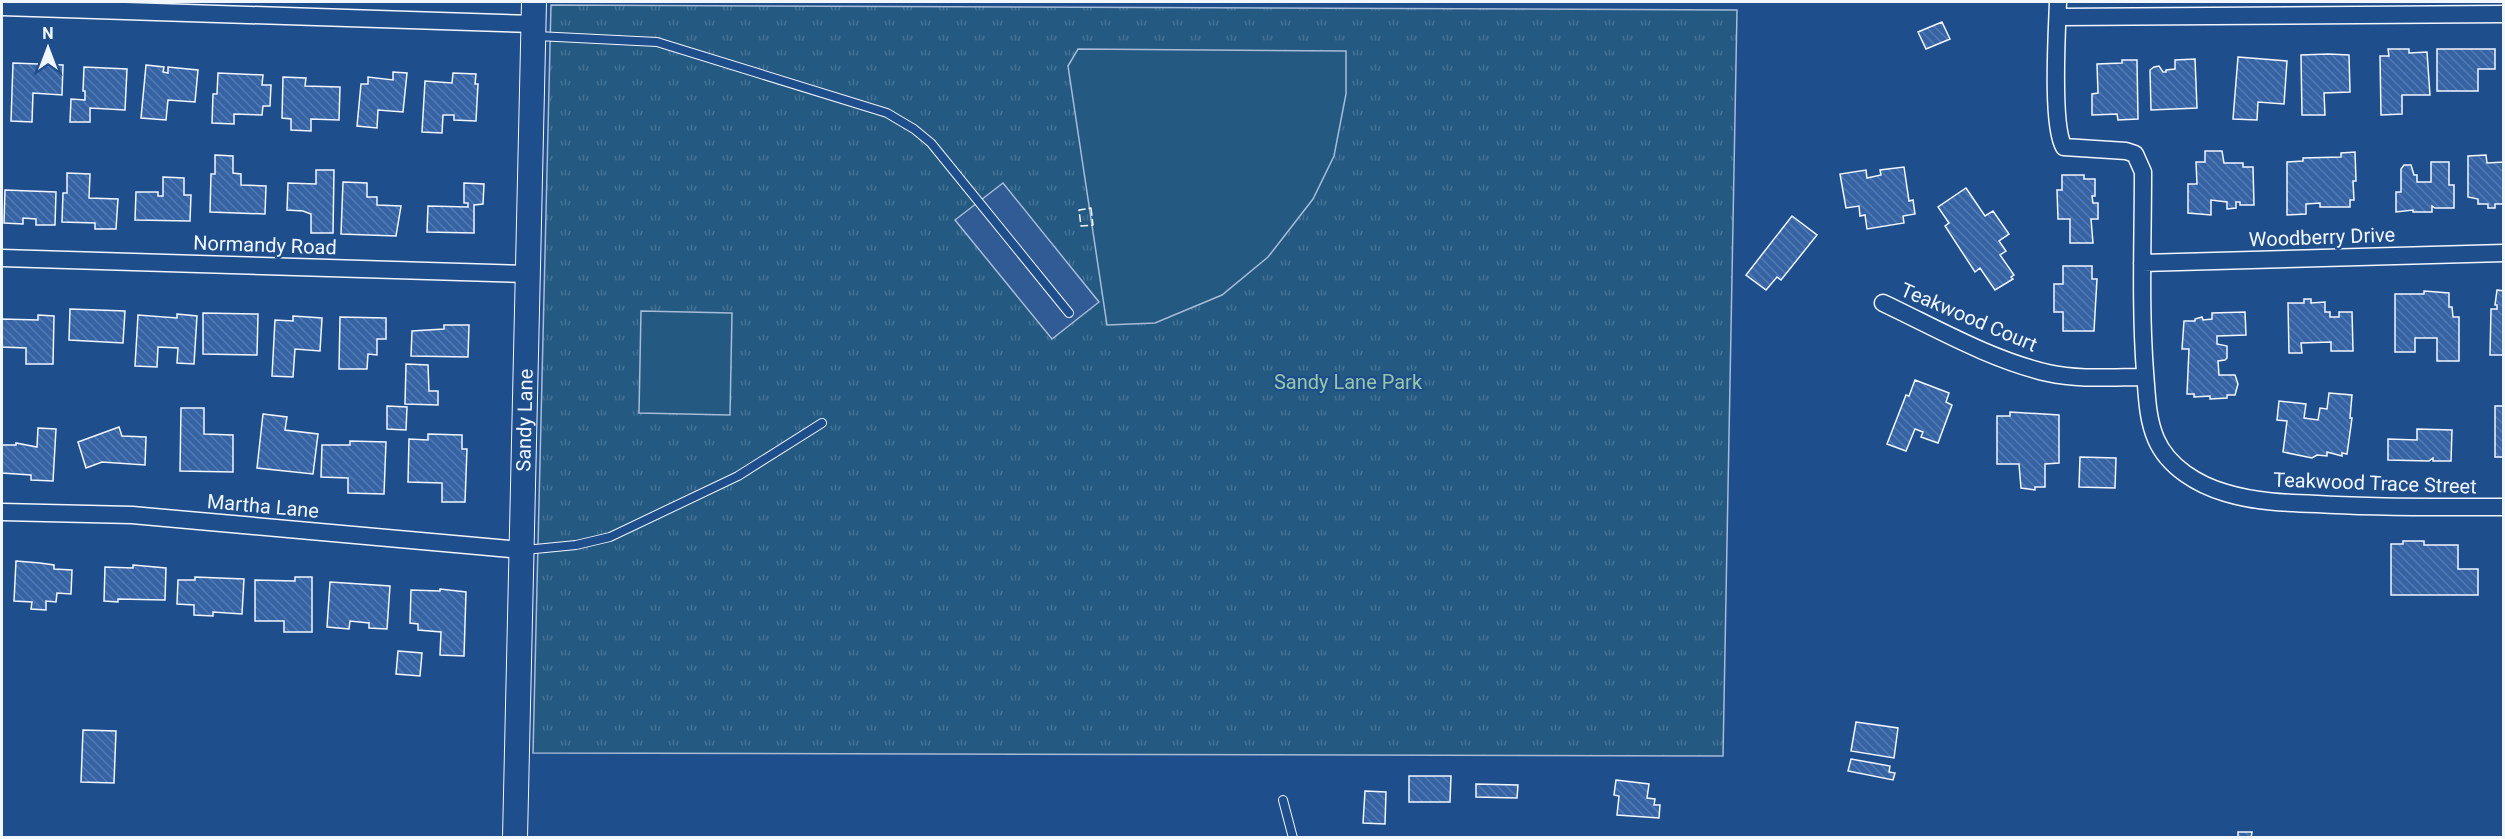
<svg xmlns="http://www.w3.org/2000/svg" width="2505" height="839" font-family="Roboto,sans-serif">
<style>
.grass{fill:url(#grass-tufts);stroke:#a8bbd7;stroke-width:1.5}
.pitch{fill:#245a82;stroke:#a8bbd7;stroke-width:1.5}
.parking{fill:#305b95;stroke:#a8bbd7;stroke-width:1.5}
.building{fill:url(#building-back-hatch);stroke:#f2f6ff;stroke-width:1.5}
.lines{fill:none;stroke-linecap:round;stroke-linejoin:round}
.lane-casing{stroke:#f2f6ff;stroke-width:10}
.street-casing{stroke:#f2f6ff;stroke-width:19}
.secondary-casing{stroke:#f2f6ff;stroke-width:26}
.lane{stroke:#1f4e8c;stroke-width:8}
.street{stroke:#1f4e8c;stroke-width:16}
.secondary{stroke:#1f4e8c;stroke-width:24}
.fence{stroke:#f2f6ff;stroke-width:1.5;stroke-dasharray:8 3;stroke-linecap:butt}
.labels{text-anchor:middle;stroke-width:4.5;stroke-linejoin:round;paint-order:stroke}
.street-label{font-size:20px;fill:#f2f6ff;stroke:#1f4e8c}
.park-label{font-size:20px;fill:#97c8a6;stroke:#1f4e8c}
</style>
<defs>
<pattern id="grass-tufts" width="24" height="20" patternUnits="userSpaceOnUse" patternTransform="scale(1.5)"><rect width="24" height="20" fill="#245a82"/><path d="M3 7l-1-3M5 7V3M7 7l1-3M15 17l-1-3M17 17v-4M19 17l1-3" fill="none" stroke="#447295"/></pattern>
<pattern id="building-back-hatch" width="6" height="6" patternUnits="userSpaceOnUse" patternTransform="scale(1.5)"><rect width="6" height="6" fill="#3563a3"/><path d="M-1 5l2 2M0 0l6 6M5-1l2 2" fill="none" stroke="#537ab1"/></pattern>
</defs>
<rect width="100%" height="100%" fill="#1f4e8c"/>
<path class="grass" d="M551 5 1737 10 1723 756 533 753Z"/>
<path class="pitch" d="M1078 49 1346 51V94L1334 156 1313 199 1268 257 1222 295 1155 323 1107 325 1068 66Z
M641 311 732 313 730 415 639 413Z"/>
<path class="parking" d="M1003 183 1099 302 1052 339 955 220Z"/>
<path class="building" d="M1942 22 1950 39 1926 49 1918 32Z
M2388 49H2409V53L2427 52 2430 95H2402V114L2381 115 2380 56H2389Z
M2437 49H2495V69H2478V91H2437Z
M2328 54 2349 55 2350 92 2324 93 2325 115H2302L2301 55Z
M2238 57 2287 61 2284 104 2258 102 2257 120 2233 119Z
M2195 59 2197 108 2151 110 2150 70 2154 67 2159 66 2163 72H2166V70L2175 69V60Z
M2122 60H2137L2138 119 2118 120 2117 114 2092 115V94L2098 93 2097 64 2122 63Z
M13 63 63 65 62 95 33 93 32 122 11 121Z
M146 65 164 67 163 72 168 73V67L198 70 195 102 168 100 166 120 141 118Z
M84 67 127 69 125 110 90 108V122H70L71 99 85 100V91H83Z
M393 72 407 73 403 112 378 110 377 128 357 126 361 84H368V77L393 80Z
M218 73 263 75 262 85H271L270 106H263L262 115 234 114V124L212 123 213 94H217Z
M453 73 476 74 475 84H478L476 121 454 120V115H443L442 133 422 132 425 81 452 83Z
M283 77 306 78 305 86 340 87 339 120 311 119V131L291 130V119L282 118Z
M2205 151H2222L2224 163H2243V167H2253L2254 205H2240V202H2236V208L2227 209V202L2211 200V215L2188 213V184H2197L2196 162H2205Z
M2355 152 2356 181H2353L2354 200H2350V207H2320V203L2306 204V214L2287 215V162L2303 161V158L2341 157V153Z
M215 155 233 156V173L241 174V185L266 186 265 214 210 212 211 174H215Z
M2486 155 2487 163 2504 162V204H2495V208H2488V204H2478V199L2468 197V156Z
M2431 162H2449V185H2454V208H2435L2432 206V212H2413V210L2396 212V192H2401V169L2404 165H2411L2414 175H2417V182H2431Z
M1904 167 1909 201 1913 200 1915 214 1903 216 1904 223 1867 229 1865 215 1860 216 1859 206 1846 208 1840 174 1866 170 1867 178 1881 175 1880 170Z
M316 170H334L333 233H311V214L303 211 287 210 288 183 316 184Z
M67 173 90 174 89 198 118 199 116 229H95V223L62 222 63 193H67Z
M2062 175H2084V179H2095V196H2092L2093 203H2098V219H2091L2093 243H2070V219H2058L2057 190H2062Z
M163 177 184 178V195H191L190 221 135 220 136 192H158V196H163Z
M343 182 367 183V197H377V205L401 206 396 236 341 234Z
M464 183 484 184 483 204 474 205V233L427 232 428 206 468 207V203H464Z
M1966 188 1985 216 1993 211 2009 234 1999 241 2006 251 2000 255 2014 275 2011 277 2013 279 1995 290 1980 268 1975 272 1945 226 1949 223 1938 207Z
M5 190 56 192 55 225H36V219L23 218V224L4 223Z
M1792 216 1817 235 1781 280 1777 277 1766 290 1746 275Z
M2063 266H2092V279H2097L2094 331H2063V312H2054V284H2063Z
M2497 290 2504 291V355H2490L2491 309H2497V305H2495Z
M2424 291 2449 293V307H2452L2453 317H2459V361H2437V338H2415V352H2395V294H2424Z
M2304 299H2311V303L2325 302V312H2330V317H2339V312H2352L2353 351H2331V342L2301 343 2302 353H2289L2288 303H2304Z
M70 309 125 311 123 343 69 340Z
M2245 312 2246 335 2217 336V344L2227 346V358L2225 360 2218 361 2219 375H2235L2238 384 2235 395H2227V398L2210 399V396L2194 397V394H2187L2189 349H2182L2184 321H2195V319L2202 317 2203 320 2212 319V313Z
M203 313 258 314 257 355 203 354Z
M177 314 197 316 194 364 177 363 178 348 158 347 157 367 135 366 138 315 177 318Z
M38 315 54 316 53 364H26V348L2 347V319L38 320Z
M293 316 322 318 320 351 295 349 293 377 272 376 275 320 293 321Z
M340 317 386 318V339H377V355L368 354 367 369H339Z
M444 325H469L468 357 411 356 412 331 444 329Z
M406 364 428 365 429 391H438V405L405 404Z
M1915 380 1949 393 1946 402 1952 405 1938 443 1921 437 1923 432 1915 429 1906 451 1887 444 1906 395 1909 396Z
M2329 393 2352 395 2350 418H2352L2347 454 2342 453V456L2327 452V456L2317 455 2312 458 2283 452 2287 421 2277 420 2279 401 2306 404 2304 418 2318 420 2320 408 2327 409Z
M387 406 407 407 406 430 387 429Z
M2495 406H2504V457H2495Z
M181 408H204V434L233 435V472L180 471Z
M2010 412 2059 415V463L2045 464V487H2035V490L2021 488 2019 464H1997V416H2010Z
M263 414 287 417 285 430 318 434 313 474 257 468Z
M119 427 122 436 146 437 145 465 102 462 86 468 78 442Z
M38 428 56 429 53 481 31 480V475L2 473V445H16V443L37 447Z
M2417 429 2452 430 2451 461H2433V458L2429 461 2388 460V439L2417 440Z
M428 434 462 435V449H467L465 502H442V483L408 482 409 439 428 440Z
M350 441 386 442 384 494 348 493V478L321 477 322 445H350Z
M2080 457 2116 458 2115 488 2079 487Z
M2403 541H2424V545H2458V569H2478V595H2391V544H2403Z
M16 561 40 563 54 565V569L72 570 71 594 57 593 56 602 46 601V610L31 609 32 602 14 601Z
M133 565 166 568 165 600 118 599V602L104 601 105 567 133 568Z
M195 577 244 579 242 614 213 612V616L194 615V605L177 604 178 580H195Z
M295 577H312V632H284V621H255V580L295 581Z
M330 582 390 586 387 629 369 628V623L350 621 349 629 327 627Z
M440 589 466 592 464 656 440 655 441 632 418 630V624L410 623 411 590 440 591Z
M398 651 422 653 420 676 396 674Z
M1856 722 1898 728 1894 758 1851 751Z
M83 730 116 731 114 783 81 782Z
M1851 759 1890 766 1889 772 1895 773 1893 780 1848 771Z
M1409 776H1451L1450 802H1409Z
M1616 780 1649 784 1647 798 1655 799 1654 805H1660L1659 818 1617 815 1619 796 1614 795Z
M1476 784 1518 785 1517 798 1476 797Z
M1365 791 1386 792 1385 824 1363 823Z
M2238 832H2252L2251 838H2238Z"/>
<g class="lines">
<g class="lane-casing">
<path id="lane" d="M537 36 657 42 887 113 914 129 931 143 1069 313
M525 550 576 545 610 537 738 476 822 423
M1283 800 1293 838"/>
</g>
<g class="street-casing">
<path id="street" d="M2058 2C2057 31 2051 126 2064 147L2126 151 2135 154 2143 172C2143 238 2140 306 2145 372 2147 395 2147 418 2156 439 2168 467 2198 485 2226 493 2256 502 2286 503 2317 504 2379 508 2441 507 2504 507
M2 7 533 24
M2058 17 2504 14
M2 258 527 274
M2142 263 2504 253
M1883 303C1936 328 1991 360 2048 373 2079 380 2114 377 2145 377
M2 512 132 515 521 550"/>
</g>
<g class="secondary-casing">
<g id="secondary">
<path id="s1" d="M515 838 534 2"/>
</g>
</g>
<use href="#lane" class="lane"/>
<use href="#street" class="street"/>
<use href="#secondary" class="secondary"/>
<path class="fence" d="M1091 208 1093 225 1081 226 1079 210Z"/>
</g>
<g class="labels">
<g class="street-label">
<text transform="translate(2322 237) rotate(-2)" y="7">Woodberry Drive</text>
<text transform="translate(265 245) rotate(2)" y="7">Normandy Road</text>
<text transform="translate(1969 317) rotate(23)" y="7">Teakwood Court</text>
<text dy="7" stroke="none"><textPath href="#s1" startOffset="418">Sandy Lane</textPath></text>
<text transform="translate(2375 483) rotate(2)" y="7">Teakwood Trace Street</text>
<text transform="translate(263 506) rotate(5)" y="7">Martha Lane</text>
</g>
<g class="park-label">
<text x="1348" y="389">Sandy Lane Park</text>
</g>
</g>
<rect width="2505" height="839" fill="none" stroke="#f2f6ff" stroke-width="6"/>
<g transform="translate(48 48)" stroke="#1f4e8c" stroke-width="4.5" paint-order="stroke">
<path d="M0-4.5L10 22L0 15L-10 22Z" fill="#f2f6ff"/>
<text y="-9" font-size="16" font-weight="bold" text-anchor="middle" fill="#f2f6ff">N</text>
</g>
</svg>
